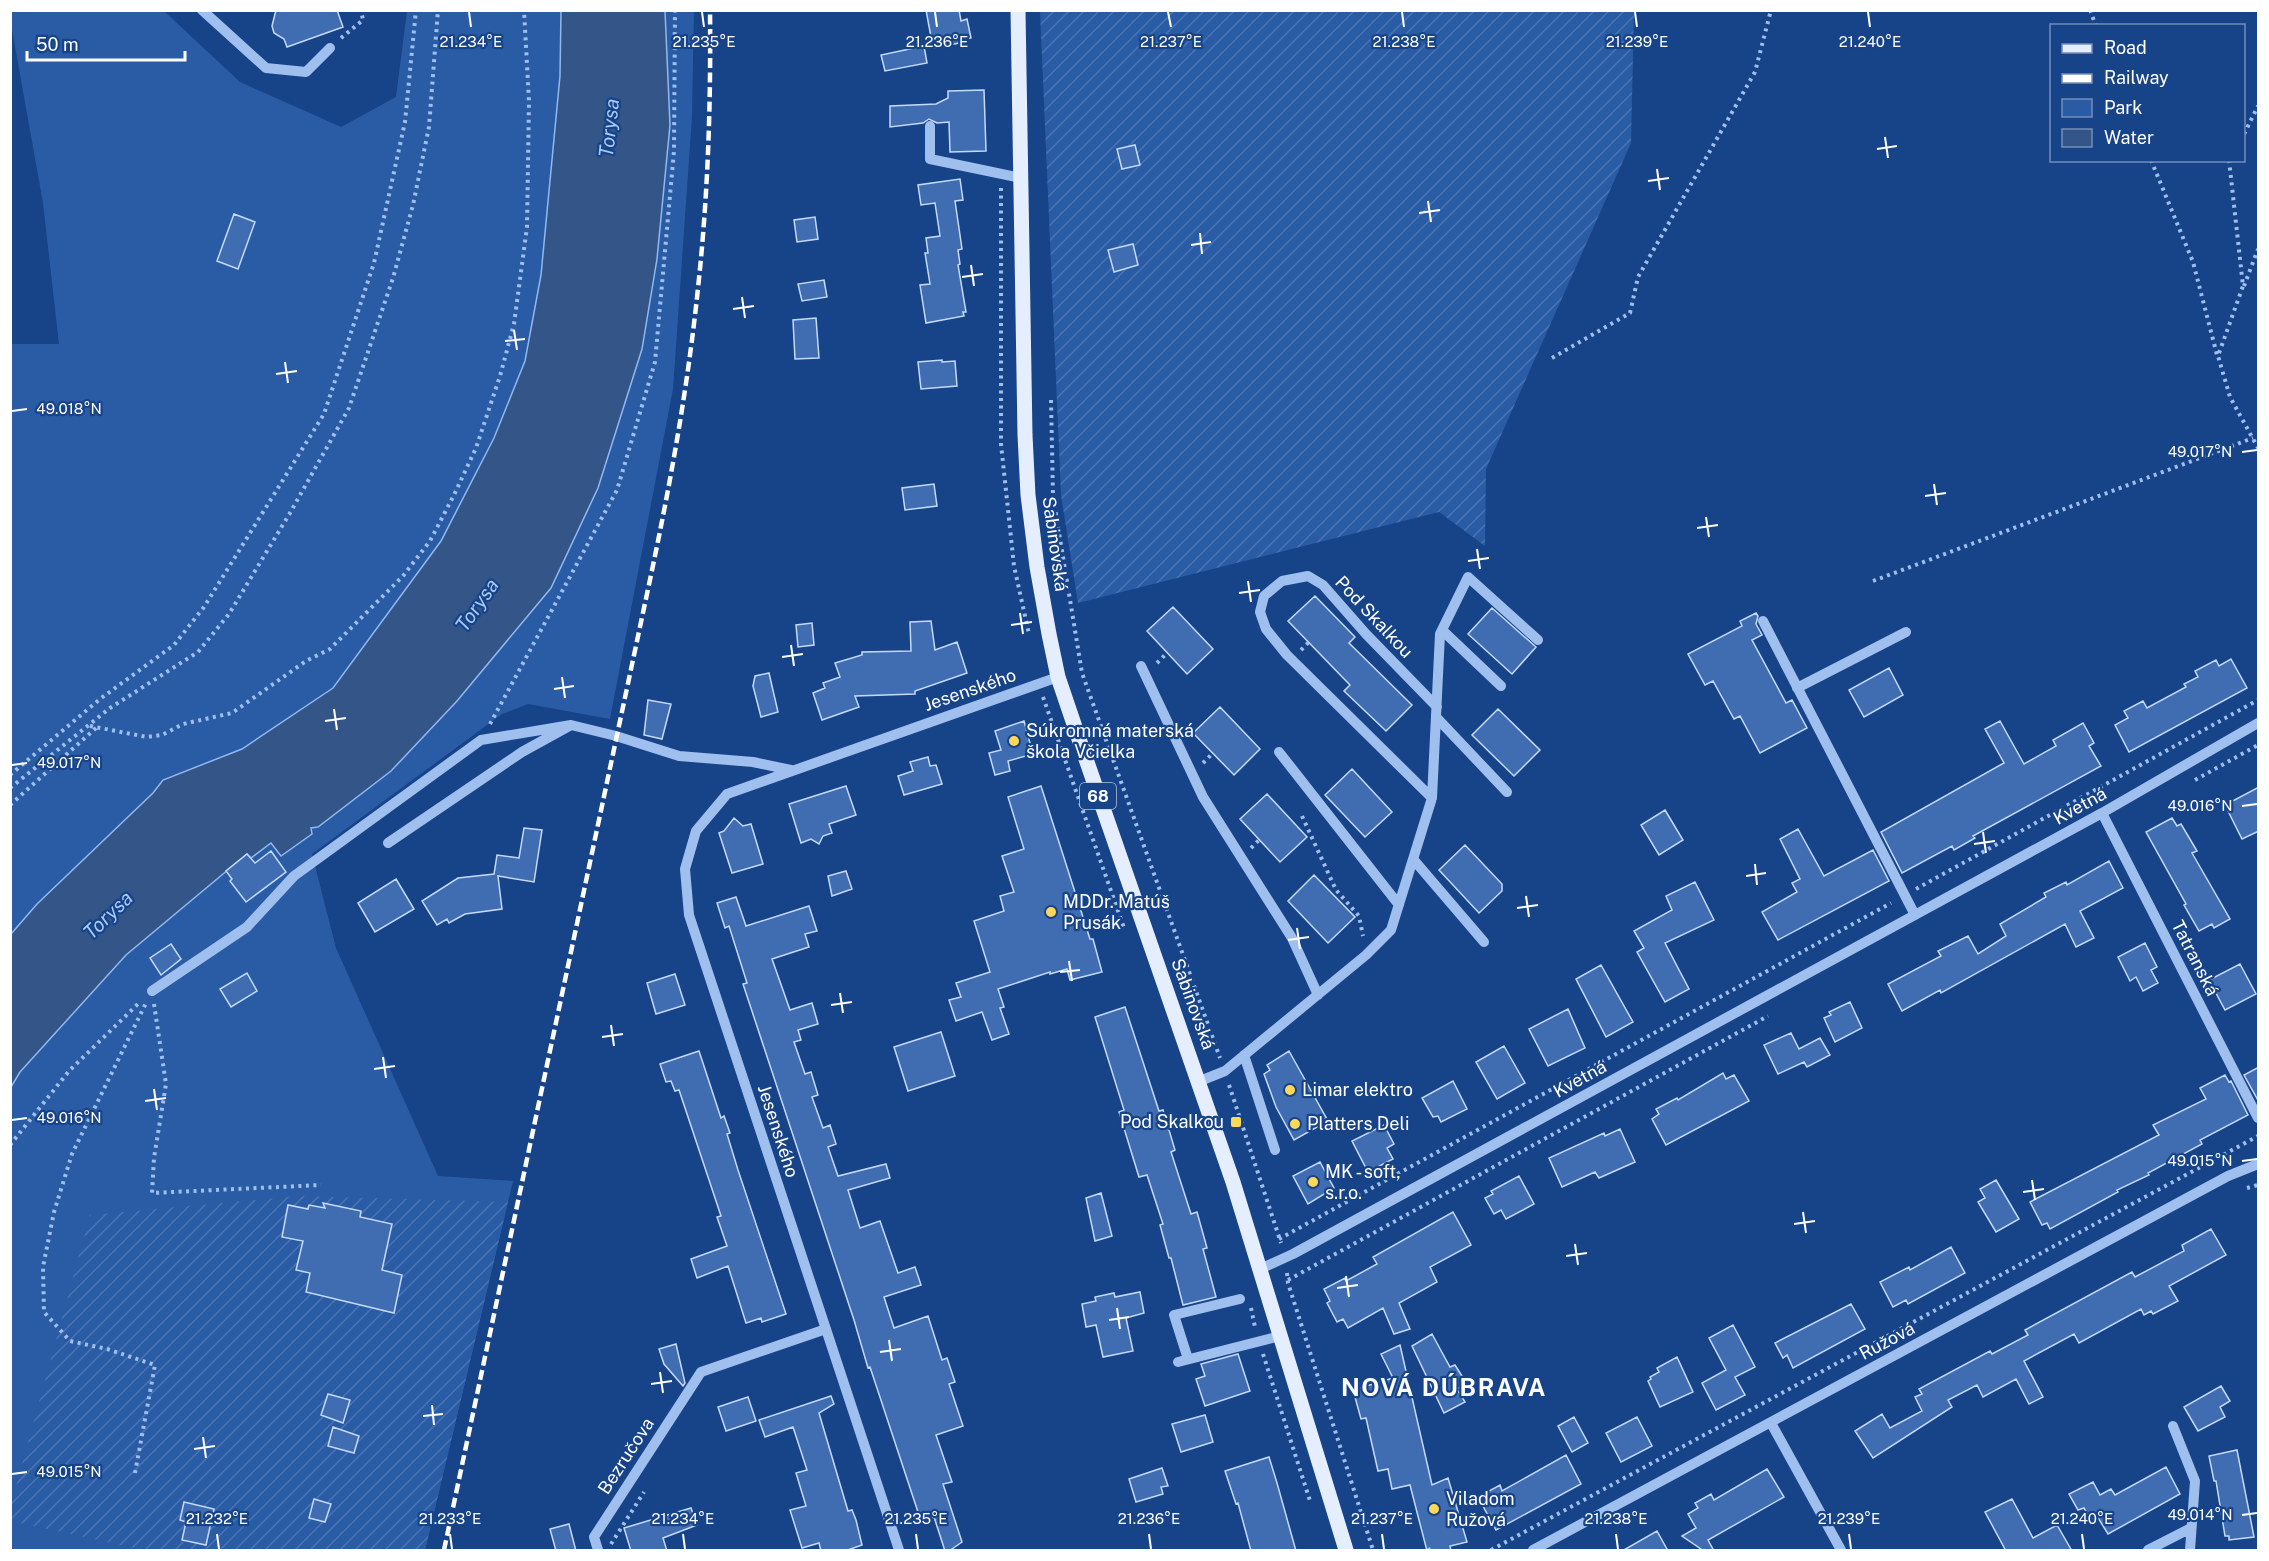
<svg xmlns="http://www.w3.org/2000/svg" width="2269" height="1561" font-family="'Public Sans',sans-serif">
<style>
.green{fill:#2a5ca6}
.garden{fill:url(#garden-furrows)}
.water{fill:#345588;stroke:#91b9f0;stroke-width:1.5}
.building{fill:#406db1;stroke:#c4dafa;stroke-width:1.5}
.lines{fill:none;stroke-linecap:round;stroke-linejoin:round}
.path{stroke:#9fbfee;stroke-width:4;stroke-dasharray:3 4.5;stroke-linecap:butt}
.minor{stroke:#9fbfee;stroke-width:10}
.major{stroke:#e5eeff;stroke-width:15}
.rail{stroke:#fff;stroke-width:4.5;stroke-dasharray:10 4.5;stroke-linecap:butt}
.ticks{fill:none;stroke:#fff;stroke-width:2}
.poi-dot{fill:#ffd75b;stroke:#174388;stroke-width:2}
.labels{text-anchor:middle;stroke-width:4.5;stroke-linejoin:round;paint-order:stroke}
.shield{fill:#174388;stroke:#b9c7db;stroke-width:1.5}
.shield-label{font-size:16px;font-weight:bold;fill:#fff}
.street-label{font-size:18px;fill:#fff;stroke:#174388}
.poi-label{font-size:18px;fill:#fff;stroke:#174388;text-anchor:start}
.water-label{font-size:20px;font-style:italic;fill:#aac9f5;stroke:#174388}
.district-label{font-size:24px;font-weight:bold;letter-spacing:1.5px;fill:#fff;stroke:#174388}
.ticks-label{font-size:15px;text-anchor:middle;fill:#fff;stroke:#174388;stroke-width:4.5;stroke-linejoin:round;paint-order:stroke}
</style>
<defs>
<pattern id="garden-furrows" width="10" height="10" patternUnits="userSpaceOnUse" patternTransform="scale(1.5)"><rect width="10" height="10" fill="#2a5ca6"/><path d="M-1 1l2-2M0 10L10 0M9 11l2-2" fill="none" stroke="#4a74b3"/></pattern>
</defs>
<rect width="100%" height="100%" fill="#174388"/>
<path class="green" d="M11 11H164L240 82 341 127 396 97 407 11H561L560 76 541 275 525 361 494 438 441 541 333 688 242 749 163 780 153 793 37 904 11 934V344H59L43 203 11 24Z
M665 11H694L692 116 673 389 610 719 528 704 502 714 312 854 336 948 438 1176 513 1181 425 1550H11V1087L20 1072 126 955 247 854 251 858 271 843 281 855 311 828 318 827 391 771 598 488 642 349 657 259 670 125Z"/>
<path class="garden" d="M1040 11H1634L1631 143 1486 469 1485 546 1439 512 1078 603 1061 495Z
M298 1196 508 1202 425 1550H144L11 1521V1505L90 1215Z"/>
<path class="water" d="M561 11H665L670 125 657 259 642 349 598 488 551 588 457 701 391 771 318 827 311 828 312 834 281 856 271 843 251 858 247 854 126 955 20 1072 11 1087V934L37 904 153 793 163 780 242 749 333 688 441 541 494 438 525 361 541 275 560 76Z"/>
<path class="building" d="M276 10H337L343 27 287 47 284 39 274 33 272 26Z
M926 10H959L961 21 967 19 971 38 965 39V42L933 48Z
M924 46 927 63 885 71 881 55Z
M984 90 986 151 950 152 949 122 937 123 929 119 923 123 890 127V106L936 104 948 98V91Z
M1135 145 1140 165 1122 169 1117 149Z
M960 179 963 200 955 201 962 249 958 250 960 264 958 265 966 312H963L964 316 926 323 920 285 930 284 925 253H928L926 238 940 236 935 203 921 205 918 185Z
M234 214 255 222 238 269 217 261Z
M815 217 818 239 797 242 794 220Z
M1133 244 1138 265 1114 272 1108 250Z
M824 280 827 297 802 301 798 284Z
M816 318 819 358 795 359 793 320Z
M942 360V362L955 361 957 386 921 389 918 362Z
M934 484 937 506 905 510 902 488Z
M1315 596 1355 637 1349 643 1412 705 1386 731 1344 691 1350 685 1288 621Z
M1173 607 1213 649 1187 674 1147 631Z
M1492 608 1536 647 1512 674 1468 634Z
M1756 613 1758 616 1756 624 1762 635 1752 640 1786 703 1792 700 1807 728 1760 753 1740 716 1734 719 1713 681 1705 685 1688 654 1742 626 1740 621Z
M931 621 935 650 957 642 967 673 915 691V694L855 696 859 707 822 720 813 693 825 688 823 683 840 677 835 663 862 655V652L911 651 910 622Z
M812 623 814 645 798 647 796 625Z
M2231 659 2247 688 2129 752 2115 725 2128 718 2124 711 2143 701 2147 708 2186 687 2184 684 2198 677 2195 671 2216 660 2219 666Z
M1889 668 1903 695 1864 717 1849 690Z
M769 673 778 712 761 717 753 686 755 676Z
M648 700 671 704 662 739 644 735Z
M1220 707 1260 749 1234 775 1193 733Z
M1498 709 1540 750 1514 776 1472 735Z
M1024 721 1033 754 1008 761 1010 771 995 775 989 753 1001 750 995 731Z
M2000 721 2024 764 2056 746 2053 740 2083 723 2094 743 2089 746 2101 766 1973 836 1975 838 1954 850 1952 846 1902 873 1881 832 2004 763 1985 729Z
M928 757 930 766 936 765 942 784 904 795 898 776 913 771 910 762Z
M1352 769 1392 812 1365 837 1325 795Z
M846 786 856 815 829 824 832 833 823 836 819 844 811 839 801 843 789 804Z
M1041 786 1090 939H1093L1102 972 1070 980 1067 969 1050 974V972L998 989 1004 1007 1000 1008 1009 1034 992 1040 982 1012 956 1021 949 1000 961 997 956 983 990 972 974 921 1004 911 1000 896 1014 892 1002 856 1024 849 1008 797Z
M2259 787V831L2242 839 2225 805Z
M1267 794 1307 837 1280 862 1240 819Z
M1665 810 1683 840 1659 855 1641 825Z
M734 818 743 826 751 824 763 864 732 873 719 833 724 831Z
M2172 818 2177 826 2181 824 2197 851 2192 853 2230 919 2214 928 2212 924 2199 931 2184 905 2186 904 2146 832Z
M524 828 542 830 534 882 498 876 502 909 465 914 449 923 447 919 437 925 422 901 458 878 494 874 497 855 519 858Z
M1798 829 1824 876 1873 850 1889 881 1778 940 1762 912 1797 892 1792 883 1800 879 1780 839Z
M1465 845 1502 884V891L1479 913 1439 870Z
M271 851 286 872 246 902 230 881 232 879 226 871 247 854 255 863Z
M2109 861 2123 888 2080 911 2094 938 2076 947 2065 924 1941 993 1940 990 1902 1011 1888 984 1941 956 1938 951 1968 936 1978 954 2006 936 2000 924 2046 897 2044 893 2066 882 2067 885Z
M846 871 852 889 832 896 828 876Z
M1314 875 1355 917 1328 943 1288 901Z
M396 879 414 909 375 932 358 903Z
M1695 882 1714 920 1665 943 1689 989 1665 1002 1637 952 1644 948 1634 931 1672 910 1666 896Z
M736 897 746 926 809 906 817 931 805 934 809 947 772 959 790 1010 812 1003 818 1024 798 1030 801 1040 794 1042 805 1074 811 1072 818 1095 812 1097 823 1128 830 1125 836 1144 828 1147 838 1176 886 1164 890 1178 848 1190 860 1228 880 1221 898 1273 915 1267 921 1285 884 1297 894 1328 928 1316 942 1360 947 1358 955 1382 949 1384 963 1426 936 1435 952 1482 943 1484 962 1542 949 1551H945L934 1517 921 1521 870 1367 868 1368 854 1320 746 993 743 984 747 983 729 926 725 928 717 903Z
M2145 943 2157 967 2151 970 2158 983 2143 991 2136 977 2130 981 2118 957Z
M171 944 181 959 161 975 150 958Z
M2240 964 2256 994 2225 1010 2209 980Z
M1601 965 1633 1022 1606 1037 1576 979Z
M247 973 257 991 231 1007 220 989Z
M675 974 685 1005 656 1014 647 983Z
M1850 1002 1862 1028 1835 1042 1824 1018 1831 1015 1829 1012Z
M1125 1007 1159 1111 1163 1110 1175 1150 1171 1152 1191 1214 1197 1212 1207 1248 1203 1249 1216 1297 1183 1305 1171 1258H1169L1160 1225 1163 1224 1147 1175 1139 1177 1119 1112 1124 1110 1095 1017Z
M1568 1009 1585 1048 1548 1066 1529 1029Z
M941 1032 955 1076 908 1091 894 1047Z
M1791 1033 1799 1049 1820 1038 1830 1055 1807 1067 1804 1062 1778 1074 1764 1045Z
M1504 1046 1525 1083 1497 1099 1476 1062Z
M699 1051 721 1118 724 1116 730 1133 727 1134 738 1170 786 1314 762 1322 761 1318 746 1323 728 1266 697 1278 691 1259 727 1246 717 1217 721 1216 679 1090 675 1091 671 1081 666 1082 660 1064Z
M1289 1051 1328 1121 1294 1140 1276 1107 1264 1074 1270 1070 1267 1065Z
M2259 1067V1102L2244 1075Z
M1723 1073 1726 1079 1734 1075 1749 1101 1666 1145 1652 1119 1659 1114 1656 1109 1677 1098 1678 1100Z
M2225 1075 2229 1082 2231 1081 2248 1115 2200 1140 2202 1144 2148 1173 2149 1175 2117 1190 2118 1192 2050 1229 2047 1223 2042 1225 2030 1202 2159 1135 2153 1125 2206 1099 2200 1088Z
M1453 1081 1467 1109 1441 1122 1438 1116 1433 1117 1422 1098Z
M1384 1125 1394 1144 1387 1148 1393 1159 1368 1172 1352 1141Z
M1620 1129 1635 1162 1599 1178 1595 1172 1562 1187 1549 1158 1604 1133 1605 1136Z
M1320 1162 1334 1188 1308 1204 1293 1176Z
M1519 1176 1534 1204 1506 1219 1501 1210 1494 1214 1485 1198 1493 1194 1491 1191Z
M1996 1180 2019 1219 1996 1232 1978 1202 1985 1198 1980 1189Z
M1101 1193 1112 1236 1095 1241 1086 1198Z
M323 1203 361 1211 360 1217 392 1224 382 1270 402 1275 394 1313 306 1292 310 1273 296 1270 303 1241 282 1237 288 1205 308 1209 309 1205 325 1208Z
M1453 1212 1471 1245 1430 1267 1437 1282 1399 1303 1410 1329 1394 1334 1383 1308 1348 1328 1343 1319 1337 1322 1327 1303 1330 1301 1324 1289 1345 1278 1346 1281 1377 1264 1373 1257Z
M2211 1229 2226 1255 2169 1286 2178 1301 2153 1314 2151 1311 2144 1315 2141 1309 2079 1343 2074 1334 2024 1361 2043 1397 2029 1404 2016 1379 1983 1397 1977 1385 1948 1400 1952 1407 1873 1458 1855 1431 1882 1414 1890 1428 1922 1411 1915 1397 1922 1394 1919 1389 1990 1351 1992 1354 2028 1335 2025 1330 2132 1272 2135 1277 2184 1251 2182 1245Z
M1951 1247 1965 1273 1908 1304 1906 1300 1893 1307 1880 1282 1909 1267 1910 1270Z
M1140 1292 1144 1313 1126 1318 1133 1351 1103 1357 1096 1325 1086 1327 1082 1304 1096 1301 1095 1297 1114 1293 1115 1297Z
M1851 1304 1865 1329 1793 1368 1787 1355 1783 1358 1775 1343Z
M1733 1325 1755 1367 1735 1377 1745 1395 1716 1410 1702 1383 1726 1370 1709 1338Z
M1432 1334 1450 1367 1455 1365 1467 1384 1457 1389 1465 1402 1444 1413 1412 1346Z
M676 1344 685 1383 683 1386 664 1364 659 1349Z
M1400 1345 1432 1485 1448 1478 1467 1542 1450 1546 1451 1551H1427L1410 1485 1392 1489 1388 1469 1378 1471 1366 1418 1361 1419 1353 1390 1393 1378 1381 1354Z
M1238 1354 1250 1391 1205 1406 1196 1379 1205 1376 1201 1364Z
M1677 1357 1693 1392 1660 1407 1648 1381 1651 1379 1650 1377 1659 1372 1657 1368Z
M2221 1386 2230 1401 2220 1407 2225 1417 2198 1431 2184 1407Z
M328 1394 350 1400 343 1423 321 1415Z
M831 1396 834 1404 819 1413 848 1511 852 1510 856 1520 862 1545 845 1551H821L819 1543 802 1548 790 1510 806 1506 796 1473 807 1470 793 1427 765 1437 759 1420Z
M748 1397 756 1421 726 1431 718 1407Z
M1205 1415 1213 1442 1181 1452 1172 1424Z
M1574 1417 1588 1443 1572 1452 1558 1426Z
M1637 1417 1652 1446 1621 1462 1606 1433Z
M333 1427 359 1436 354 1453 328 1446Z
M2237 1450 2254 1537 2229 1540V1536H2225L2216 1481H2214L2209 1456Z
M1566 1455 1581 1484 1496 1530 1478 1497 1500 1485 1502 1491Z
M1269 1457 1277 1483 1296 1551H1251L1238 1503 1236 1504 1225 1471Z
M2166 1467 2180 1494 2108 1534 2097 1516 2091 1520 2084 1508 2078 1510 2069 1494 2093 1482 2100 1495 2111 1489 2115 1495Z
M1162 1468 1168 1486 1161 1487 1163 1494 1136 1502 1129 1479Z
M1767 1469 1784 1497 1708 1540 1714 1551H1704L1682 1536 1696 1528 1688 1514 1698 1508 1695 1503 1711 1494 1714 1500Z
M314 1499 331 1504 325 1522 309 1518Z
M2012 1499 2033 1538 2057 1525 2072 1551H2006L1985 1512Z
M184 1502 214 1509 206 1545 182 1540 186 1522 180 1520Z
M691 1508 697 1525 663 1538 667 1551H631L624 1528Z
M569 1524 576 1551H556L550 1529Z
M1657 1531 1668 1551H1622Z"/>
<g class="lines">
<path class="path" d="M2090 10 2096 26
M341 38 363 20 361 10
M2244 134 2258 106
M2151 160 2193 262 2217 355
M2229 160 2243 286 2218 356 2230 397 2258 448
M1001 188V444L1014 566 1029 634
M2244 286 2258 249
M1552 358 1630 313 1638 277 1755 72 1771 10
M1051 400 1053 496 1082 673 1220 1058
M1873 581 2253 438
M1301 650 1309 642
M1157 663 1167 653
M1043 697 1124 928
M490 724 617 490 655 362 674 151 675 10
M90 726 147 737 162 735 183 724 232 713 306 661 330 649 403 576 430 541 454 495 476 448 500 376 514 324 527 227 529 101 524 10
M1203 763 1213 753
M10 775 100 699 174 645 204 607 324 414 374 263 405 122 416 10
M2195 780 2258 745
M10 788 110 708 198 652 229 614 290 513 349 408 393 278 413 205 429 127 438 10
M10 805 97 727
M1302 816 1336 890 1359 916 1363 936
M1251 848 1259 840
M1916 889 2258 700
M154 1004 166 1084 154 1158 152 1193 321 1185
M1229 1085 1281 1243
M10 1145 69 1071 141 1001
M2247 1188 2258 1185
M1279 1239 1891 903
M1287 1273 1288 1283 1373 1550
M1288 1280 1768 1016
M1251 1308 1255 1327
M1263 1354 1311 1504
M135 1473 155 1365 107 1349 70 1341 44 1312 43 1267 54 1212 72 1154 146 1003
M611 1544 644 1492
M1428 1548 1429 1550
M1491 1550 2258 1136"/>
<path class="minor" d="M202 10 266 68 306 72 330 48
M930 126V159L1021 178
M1763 621 1915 915
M1442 630 1501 686
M1141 666 1203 797 1292 938 1318 995
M1797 688 1906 632
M1436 717 1507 792
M1279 752 1399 905
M1432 798 1287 655 1266 629 1260 612 1264 596 1282 581 1308 576 1323 585 1366 634 1437 707
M2102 813 2258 1118
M388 843 522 752 571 725 616 736 679 756 753 762 791 770
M1413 859 1484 942
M152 991 247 927 294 876 481 740 571 725
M1244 1055 1275 1150
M1200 1081 1225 1071 1366 955 1391 930 1432 798 1440 634 1468 577 1538 640
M1260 1269 1293 1254 2102 813 2258 723
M1188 1359 1174 1315 1240 1299
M1178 1362 1280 1336
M1771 1423 1841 1550
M2173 1426 2195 1481 2190 1550
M598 1550 594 1537 701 1372 826 1329
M899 1550 689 915 685 869 696 831 727 794 1058 677
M1533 1550 2228 1176 2258 1164
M2148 1550 2191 1528"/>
<path class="major" d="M1018 10 1025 435 1028 495 1037 567 1049 634 1058 677 1079 739 1233 1182 1346 1550"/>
<path class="rail" d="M444 1550 651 575C671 480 688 385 698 288 708 196 711 103 710 10"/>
</g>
<path class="ticks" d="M469 12 471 27M702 12 704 27M935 12 937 27M1168 12 1171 27M1402 12 1404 27M1635 12 1637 27M1868 12 1870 27M1885 137 1888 158M1877 149 1897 146M1657 169 1660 190M1648 181 1669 178M1428 201 1431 222M1419 213 1440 210M1200 233 1202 254M1191 245 1211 242M971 265 974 286M962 277 983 274M742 297 745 318M733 309 754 306M514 330 517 350M505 341 525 339M285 362 288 383M276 374 297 371M12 411 27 409M2242 452 2257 450M1934 484 1937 505M1925 496 1946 493M1706 517 1709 537M1697 528 1718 525M1477 549 1480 569M1468 561 1489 558M1248 581 1251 602M1239 593 1260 590M1020 613 1023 634M1011 625 1032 622M791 645 794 666M782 657 803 654M562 677 565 698M554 689 574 686M334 709 337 730M325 721 346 718M12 765 27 763M2242 806 2257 804M1983 832 1986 853M1974 844 1995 841M1755 864 1757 885M1746 876 1766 873M1526 896 1529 917M1517 908 1538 905M1297 928 1300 949M1288 940 1309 937M1069 961 1072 981M1060 972 1080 970M840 993 843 1013M831 1005 852 1002M611 1025 614 1046M602 1037 623 1034M383 1057 386 1078M374 1069 395 1066M154 1089 157 1110M145 1101 166 1098M12 1120 27 1118M2242 1161 2257 1159M2032 1180 2035 1200M2023 1192 2044 1189M1803 1212 1806 1233M1794 1224 1815 1221M1575 1244 1578 1265M1566 1256 1587 1253M1346 1276 1349 1297M1337 1288 1358 1285M1117 1308 1120 1329M1109 1320 1129 1317M889 1340 892 1361M880 1352 901 1349M660 1372 663 1393M651 1384 672 1381M432 1405 434 1425M423 1416 443 1414M203 1437 206 1458M194 1449 215 1446M12 1474 27 1472M2242 1515 2257 1513M217 1534 219 1549M450 1534 452 1549M683 1534 685 1549M916 1534 918 1549M1149 1534 1151 1549M1382 1534 1384 1549M1616 1534 1618 1549M1849 1534 1851 1549M2082 1534 2084 1549"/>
<g class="poi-dot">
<circle cx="1014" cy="741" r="6"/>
<circle cx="1051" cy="912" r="6"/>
<circle cx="1290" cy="1090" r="6"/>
<rect x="1230" y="1116" width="12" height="12" rx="3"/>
<circle cx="1295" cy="1124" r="6"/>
<circle cx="1313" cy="1182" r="6"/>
<circle cx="1434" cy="1509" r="6"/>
</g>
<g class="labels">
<rect class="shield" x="1080" y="783" width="36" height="26" rx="4.5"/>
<g class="shield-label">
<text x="1098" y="802">68</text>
</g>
<g class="street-label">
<text transform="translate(1055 544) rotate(82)" y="6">Sabinovská</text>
<text transform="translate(1374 617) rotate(47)" y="6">Pod Skalkou</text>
<text transform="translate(970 690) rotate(-19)" y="6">Jesenského</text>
<text transform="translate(2080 806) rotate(-29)" y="6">Kvetná</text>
<text transform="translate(2195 958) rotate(63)" y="6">Tatranská</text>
<text transform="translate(1193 1004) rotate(70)" y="6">Sabinovská</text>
<text transform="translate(1580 1079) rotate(-29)" y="6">Kvetná</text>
<text transform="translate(778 1131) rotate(72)" y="6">Jesenského</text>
<text transform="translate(1887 1341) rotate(-28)" y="6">Ružová</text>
<text transform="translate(626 1456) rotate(-57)" y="6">Bezručova</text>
</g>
<g class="poi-label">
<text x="1026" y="737">Súkromná materská<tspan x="1026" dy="21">škola Včielka</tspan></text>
<text x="1063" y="908">MDDr. Matúš<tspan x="1063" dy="21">Prusák</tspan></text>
<text x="1302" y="1096">Limar elektro</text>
<text x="1224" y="1128" text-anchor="end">Pod Skalkou</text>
<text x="1307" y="1130">Platters Deli</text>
<text x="1325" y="1178">MK - soft,<tspan x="1325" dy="21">s.r.o.</tspan></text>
<text x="1446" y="1505">Viladom<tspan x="1446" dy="21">Ružová</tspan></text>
</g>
<g class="water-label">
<text transform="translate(609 128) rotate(-84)" y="7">Torysa</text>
<text transform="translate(477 605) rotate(-55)" y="7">Torysa</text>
<text transform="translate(108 915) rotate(-44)" y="7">Torysa</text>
</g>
<g class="district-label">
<text x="1444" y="1396">NOVÁ DÚBRAVA</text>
</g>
</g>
<g class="ticks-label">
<text x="471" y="47">21.234°E</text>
<text x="704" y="47">21.235°E</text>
<text x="937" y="47">21.236°E</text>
<text x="1171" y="47">21.237°E</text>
<text x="1404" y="47">21.238°E</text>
<text x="1637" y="47">21.239°E</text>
<text x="1870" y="47">21.240°E</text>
<text x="69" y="414">49.018°N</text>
<text x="2200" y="457">49.017°N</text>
<text x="69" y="768">49.017°N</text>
<text x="2200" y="811">49.016°N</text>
<text x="69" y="1123">49.016°N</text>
<text x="2200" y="1166">49.015°N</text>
<text x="69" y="1477">49.015°N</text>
<text x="2200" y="1520">49.014°N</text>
<text x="217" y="1524">21.232°E</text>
<text x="450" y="1524">21.233°E</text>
<text x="683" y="1524">21.234°E</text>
<text x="916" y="1524">21.235°E</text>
<text x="1149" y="1524">21.236°E</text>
<text x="1382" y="1524">21.237°E</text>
<text x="1616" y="1524">21.238°E</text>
<text x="1849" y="1524">21.239°E</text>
<text x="2082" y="1524">21.240°E</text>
</g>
<rect width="2269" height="1561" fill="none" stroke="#ffffff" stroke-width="24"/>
<rect x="2050" y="24" width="195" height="138" fill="#174388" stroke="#748eb8" stroke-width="1.5"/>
<rect x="2062" y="44" width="30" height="9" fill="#e5eeff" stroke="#748eb8" stroke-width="1.5"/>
<text x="2104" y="54" font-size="18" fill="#ffffff">Road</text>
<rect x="2062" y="74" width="30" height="9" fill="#ffffff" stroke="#748eb8" stroke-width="1.5"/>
<text x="2104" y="84" font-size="18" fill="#ffffff">Railway</text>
<rect x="2062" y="99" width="30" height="18" fill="#2a5ca6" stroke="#748eb8" stroke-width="1.5"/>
<text x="2104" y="114" font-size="18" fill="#ffffff">Park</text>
<rect x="2062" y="129" width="30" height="18" fill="#345588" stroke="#748eb8" stroke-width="1.5"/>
<text x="2104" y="144" font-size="18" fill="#ffffff">Water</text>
<path d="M27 51v9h158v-9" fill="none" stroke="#ffffff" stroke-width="3"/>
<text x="36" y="51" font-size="18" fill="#ffffff" stroke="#174388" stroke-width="4.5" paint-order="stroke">50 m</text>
</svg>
